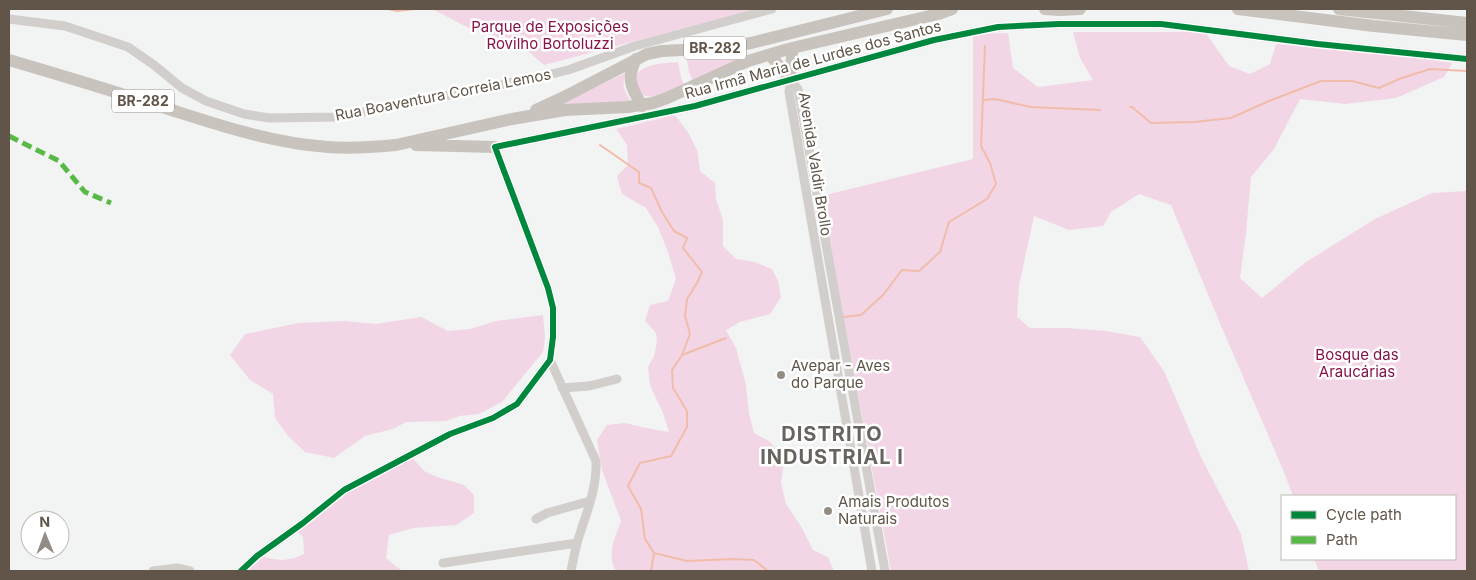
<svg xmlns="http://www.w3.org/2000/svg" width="1476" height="580" font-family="Inter,sans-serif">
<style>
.green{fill:#f2d6e6}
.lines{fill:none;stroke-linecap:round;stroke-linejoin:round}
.stream{stroke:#f1bcaa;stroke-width:2}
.minor{stroke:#d1cecc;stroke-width:9}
.highway{stroke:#c8c3bd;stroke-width:12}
.quiet{stroke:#58b947;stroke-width:5;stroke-dasharray:10 5;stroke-linecap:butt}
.cycleway-casing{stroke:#fff;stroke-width:9}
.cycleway{stroke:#00873e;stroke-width:6}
.poi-dot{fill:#938c84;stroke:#fff;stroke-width:2}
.labels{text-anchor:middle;stroke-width:5;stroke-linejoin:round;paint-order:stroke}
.shield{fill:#fff;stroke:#90887f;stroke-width:1}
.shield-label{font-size:14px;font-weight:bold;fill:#605548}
.park-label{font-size:15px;fill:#871347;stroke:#fff}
.street-label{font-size:15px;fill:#605548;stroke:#fff}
.poi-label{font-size:15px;fill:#605548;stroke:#fff;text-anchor:start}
.district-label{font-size:20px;font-weight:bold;letter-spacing:1px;fill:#67635d;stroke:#fff}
</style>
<rect width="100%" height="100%" fill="#f2f3f3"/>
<path class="green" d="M432 9H757L544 65 520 44 471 29Z
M1073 32H1205L1229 66 1250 74 1270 64 1276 44 1394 55 1452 63 1444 77 1396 98 1345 104 1300 99 1274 149 1251 177 1246 233 1240 278 1262 298 1306 262 1375 219 1432 193 1467 191V571H1319L1314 559H1455V496H1293L1284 472 1219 321 1171 205 1139 194 1111 212 1103 226 1069 230 1034 216 1019 286 1017 317 1030 328H1068L1106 331 1140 337 1164 371 1201 457 1241 534 1249 571H891L821 196 973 159V34L1008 33 1013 68 1038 87 1093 80 1080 58Z
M747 52 733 63 694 83 689 73 687 60 706 56Z
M678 62 681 77 685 87C671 92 656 100 642 95 641 92 638 88 636 84 630 64 666 63 678 62Z
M627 72C620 84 625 92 631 102L552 109Z
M675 115 689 134 697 150 700 171 715 183 716 199 723 220V246L736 259 755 262 772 269 778 281 781 297 770 314 740 322 726 330 736 348 746 385 749 414 754 433 769 441 784 459 781 483 786 504 802 528 813 550 828 557 834 571H616C606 555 615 538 621 521L602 470 597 440 607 425 625 423 646 428 669 432 663 413 650 385 648 367 654 356 657 342 656 333 645 321 650 305 668 301 676 279 668 252 658 227 646 208 622 194 617 176 628 165 627 145 616 129Z
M543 315 545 338 543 352 502 402 479 414 459 416 446 421 406 422 393 429 365 436 334 458 305 452 288 436 275 418 273 394 250 380 230 355 245 334 299 323 344 321 376 324 421 317 448 331 470 329 496 321Z
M410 455 424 471 437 477 464 485 474 495V513L456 525 413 528 389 535 386 558 398 568 404 571H241L260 556C279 561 286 562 304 554L303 537 293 528 334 494Z"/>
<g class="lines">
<path class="stream" d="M388 9 397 11 415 9
M983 100 995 99 1031 107 1100 110
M1130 107H1132L1151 123 1194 122 1231 118 1269 101 1321 81H1352L1379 88 1399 79 1430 69 1467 71
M600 145 639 172V183L651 188 662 212 674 231 687 238 683 248 702 272 697 283 687 299 685 316 690 334 682 355 672 370 673 388 687 411V427L671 456 640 463 628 486 641 509 645 539 654 553 651 571
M844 317 861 315 883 295 902 270 919 271 940 252 949 222 987 199 996 184 990 163 981 146 985 46
M682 355 726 338
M654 553 687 561 734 559 754 560 768 571"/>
<path class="minor" d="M9 19 65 26 128 47 154 65 182 88 206 101 244 114 269 118 339 117 539 77 568 70 635 46 772 9
M550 360 596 461C597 489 586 514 578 540 575 550 573 561 571 571
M562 388 589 386 617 379
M536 519 547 513 590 501
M443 563 577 543
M153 571 177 568 190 571
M241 571 257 556 303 523 344 490 450 434 493 418 517 404 550 360 553 337V308L548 288 495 147 695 106 934 40 998 27 1059 24H1161L1318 44 1467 59
M872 571 789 92 790 79 798 89 885 571"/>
<path class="highway" d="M1045 9 1059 10 1080 9
M1238 9 1374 26 1467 35
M1339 9 1467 23
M770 55 790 79
M636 59C626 79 631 87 642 106
M9 60C60 75 111 90 162 107 216 124 270 143 328 147 350 149 374 147 396 145L512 119 565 110 628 107 653 103 667 98 748 61 792 48 938 14 952 9
M790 79 792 57V48
M536 110 564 97 647 54 662 51 723 48 751 43 887 9
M416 145 495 147"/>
<path class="quiet" d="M9 136 59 161 85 192 111 203"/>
<g class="cycleway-casing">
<path id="cycleway" d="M241 571 257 556 303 523 344 490 450 434 493 418 517 404 550 360 553 337V308L548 288 495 147 695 106 934 40 998 27 1059 24H1161L1318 44 1467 59"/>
</g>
<use href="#cycleway" class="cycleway"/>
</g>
<g class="poi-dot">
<circle cx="781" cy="375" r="5"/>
<circle cx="828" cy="511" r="5"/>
</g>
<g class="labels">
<g class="shield">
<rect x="684" y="36.5" width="62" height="23" rx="4"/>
<rect x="112" y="89.5" width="62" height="23" rx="4"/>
</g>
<g class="shield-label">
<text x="715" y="53">BR-282</text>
<text x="143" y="106">BR-282</text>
</g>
<g class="park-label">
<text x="550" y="32">Parque de Exposições<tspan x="550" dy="17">Rovilho Bortoluzzi</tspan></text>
<text x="1357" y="360">Bosque das<tspan x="1357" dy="17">Araucárias</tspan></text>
</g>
<g class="street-label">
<text transform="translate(813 60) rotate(-15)" y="5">Rua Irmã Maria de Lurdes dos Santos</text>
<text transform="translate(443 95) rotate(-11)" y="5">Rua Boaventura Correia Lemos</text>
<text transform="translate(815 164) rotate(81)" y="5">Avenida Valdir Brollo</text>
</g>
<g class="poi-label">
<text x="791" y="371">Avepar - Aves<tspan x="791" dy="17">do Parque</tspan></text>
<text x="838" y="507">Amais Produtos<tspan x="838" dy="17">Naturais</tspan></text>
</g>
<g class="district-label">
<text x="832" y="441">DISTRITO<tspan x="832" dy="23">INDUSTRIAL I</tspan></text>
</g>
</g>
<rect width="1476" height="580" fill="none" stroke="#605548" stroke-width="20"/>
<rect x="1281" y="495" width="175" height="65" fill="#ffffff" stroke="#bfbbb6"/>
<rect x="1291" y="511" width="25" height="8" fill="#00873e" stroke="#bfbbb6"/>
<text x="1326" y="520" font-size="15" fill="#605548">Cycle path</text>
<rect x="1291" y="536" width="25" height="8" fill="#58b947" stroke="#bfbbb6"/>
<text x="1326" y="545" font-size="15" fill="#605548">Path</text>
<g transform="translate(45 535) rotate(359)"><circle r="24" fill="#ffffff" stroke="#bfbbb6"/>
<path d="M0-4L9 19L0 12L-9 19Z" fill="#938c84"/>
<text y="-8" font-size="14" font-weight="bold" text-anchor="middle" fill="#605548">N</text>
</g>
</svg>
